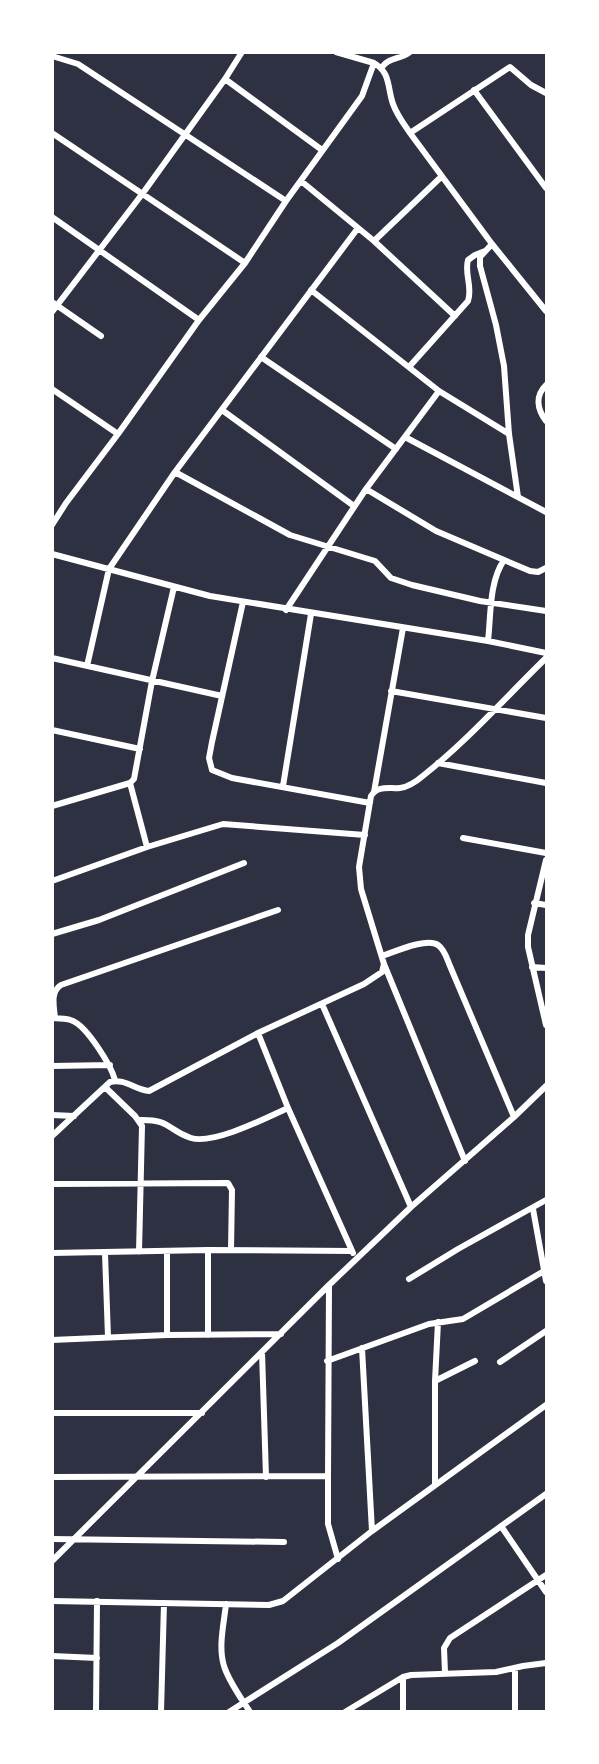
<svg xmlns="http://www.w3.org/2000/svg" width="599" height="1764" font-family="'DejaVu Sans',sans-serif">
<style>
.lines{fill:none;stroke-linecap:round;stroke-linejoin:round}
.minor{stroke:#fff;stroke-width:6}
</style>
<rect width="100%" height="100%" fill="#2d3142"/>
<g class="lines">
<path class="minor" d="M52 56 78 64 286 201
M374 63C391 73 387 87 393 104 397 115 403 123 410 133L492 244 546 311
M382 67C389 57 400 60 410 52
M225 79 322 150
M474 90 546 188
M52 133 245 263
M410 133 510 67 531 85 546 93
M301 181 374 241 455 316
M52 217 199 320
M374 241 441 177
M492 244 480 257V266L496 325 504 366 509 434 518 497
M311 290 439 391 509 434
M52 302 101 336
M52 312 143 193 225 79 242 52
M261 357 396 449
M409 367 468 301C473 287 464 274 468 260L475 255 485 251
M546 385C535 396 537 409 546 421
M52 389 118 434
M222 410 354 506
M405 437 546 512
M175 472 290 535 375 561 391 578 412 585 480 601 546 611
M366 489 436 531 530 571 538 572 546 568
M52 525 66 503 118 434 199 320 245 263 286 201 362 96 374 63 336 52
M52 554 210 596 488 641 546 653
M243 602 212 742 209 758 212 770 232 778 370 803
M286 610 366 489 439 391
M488 641C491 615 489 582 504 560
M52 658 222 696
M87 666 109 569 175 472 358 228
M391 691 546 718
M52 730 140 749
M438 763 546 783
M130 783 147 847
M283 786 311 614
M374 792 403 628
M52 806 130 783 134 779 152 681 174 587
M463 838 546 853
M546 860 528 935V947L546 1025
M52 881 147 847 223 824 365 835
M534 903 546 905
M52 934 99 920 244 863
M382 956C394 952 427 937 438 945 445 950 447 959 450 966L514 1117
M384 964 465 1161
M532 967 546 968
M322 1004 411 1207
M53 1018C60 1019 67 1018 73 1021 87 1027 111 1065 115 1080
M55 1018C54 1006 50 992 61 985L278 910
M258 1033 288 1108 353 1253
M52 1066 110 1065
M105 1087 135 1116 142 1126 139 1252
M52 1115 74 1116
M139 1120C171 1119 167 1130 191 1138 213 1145 266 1118 288 1108
M52 1136 110 1082C125 1078 135 1090 149 1091L258 1033 364 984 382 972 384 964 361 889 359 867 371 796C378 785 389 789 400 788 409 787 417 781 424 775 468 740 506 697 546 658
M52 1184 228 1183 232 1190 231 1250
M533 1209 546 1281
M52 1253 208 1250 352 1251
M105 1253 108 1337
M409 1279 458 1249 546 1200
M167 1335V1252
M208 1335V1250
M52 1340 167 1335 281 1334
M362 1348 372 1531
M262 1352 266 1477
M327 1361 429 1324 463 1319 544 1271
M500 1362 546 1331
M435 1381 475 1361
M52 1413H202
M328 1476V1524L338 1559
M52 1477 328 1476 329 1286
M435 1485V1381L438 1322
M501 1526 546 1592
M52 1539 284 1542
M52 1561 329 1285 411 1207 514 1117 546 1086
M52 1601 269 1605 283 1601 372 1531 546 1405
M226 1604C224 1623 218 1647 224 1666 229 1682 241 1698 250 1712
M52 1656 97 1658
M445 1673 444 1648 450 1638 546 1575
M96 1712 97 1601
M161 1712 164 1603
M229 1712 338 1643 546 1494
M345 1712 403 1677 411 1675 496 1672 523 1666 546 1663
M403 1712V1677
M515 1712V1669"/>
</g>
<rect width="599" height="1764" fill="none" stroke="#ffffff" stroke-width="108"/>
</svg>
